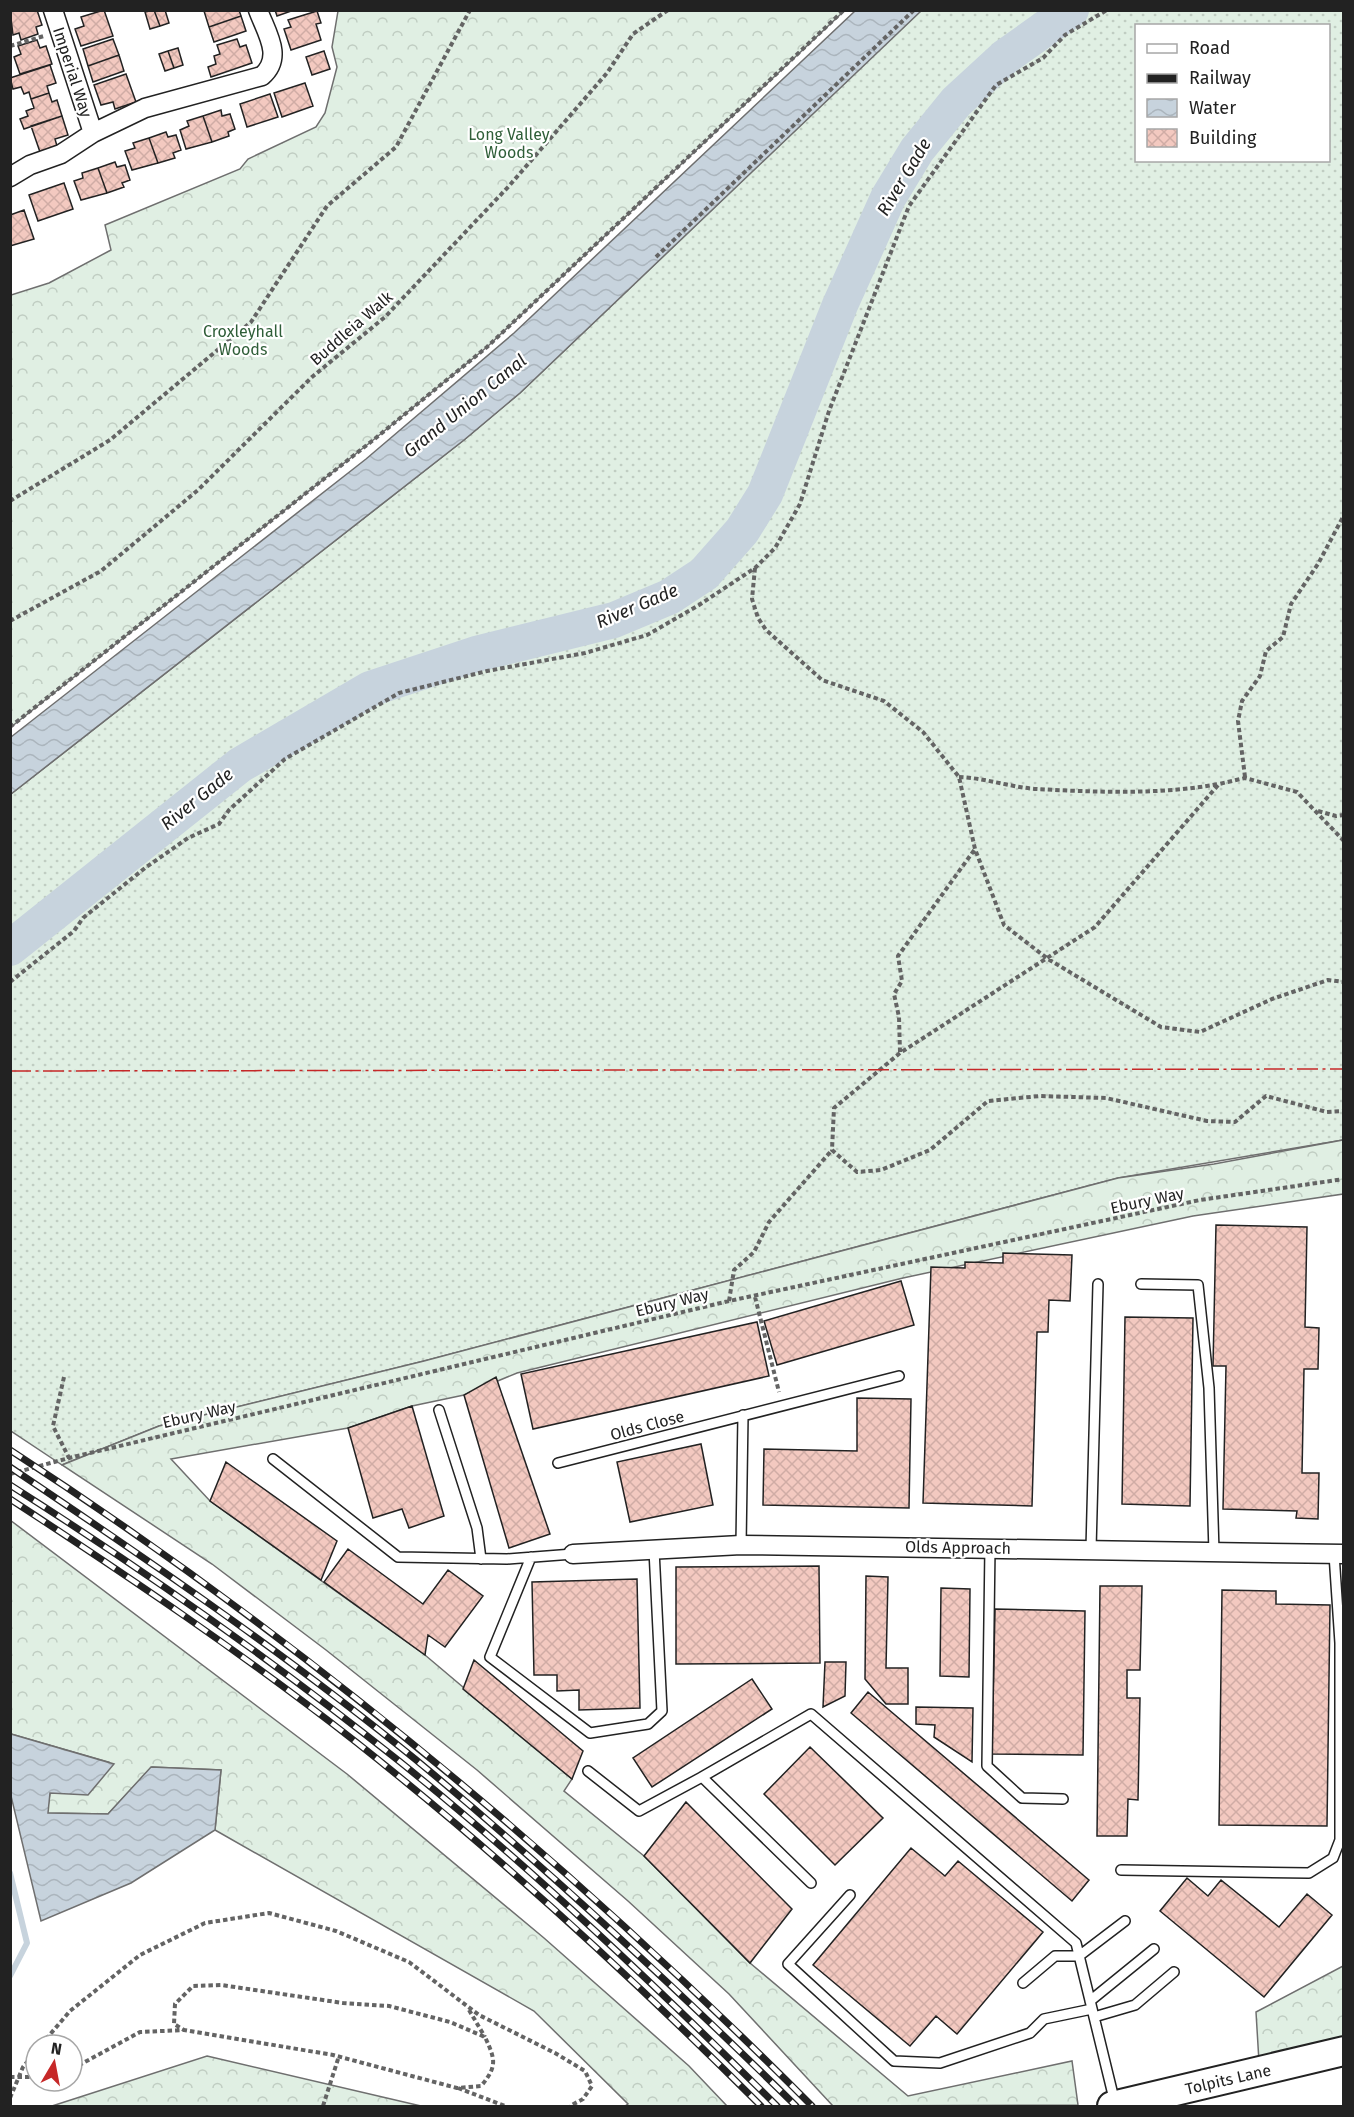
<svg xmlns="http://www.w3.org/2000/svg" width="1354" height="2117" font-family="'Fira Sans',sans-serif">
<style>
.grass{fill:url(#grass-dots);stroke:#6f6f6f;stroke-width:1.5;fill-rule:evenodd}
.forest{fill:url(#forest-crowns);stroke:#6f6f6f;stroke-width:1.5}
.water{fill:url(#water-waves);stroke:#6f6f6f;stroke-width:1.5}
.lines{fill:none;stroke-linecap:round;stroke-linejoin:round}
.stream{stroke:#c7d3dd;stroke-width:6}
.river{stroke:#c7d3dd;stroke-width:36}
.building{fill:url(#building-cross-hatch);stroke:#222;stroke-width:1.5}
.lane-casing{stroke:#222;stroke-width:12}
.street-casing{stroke:#222;stroke-width:21}
.primary-casing{stroke:#222;stroke-width:32}
.path{stroke:#646464;stroke-width:4;stroke-dasharray:4.5 3;stroke-linecap:butt}
.lane{stroke:#fff;stroke-width:9}
.street{stroke:#fff;stroke-width:18}
.primary{stroke:#fff;stroke-width:28}
.rail-casing{stroke:#222;stroke-width:7}
.rail{stroke:#fff;stroke-width:4.5;stroke-dasharray:14;stroke-linecap:butt}
.power{stroke:#c62828;stroke-width:1.5;stroke-dasharray:21 4.5 3 4.5;stroke-linecap:butt}
.labels{text-anchor:middle;stroke-width:4.5;stroke-linejoin:round;paint-order:stroke}
.street-label{font-size:16px;fill:#222;stroke:#fff}
.park-label{font-size:16px;fill:#2f5e38;stroke:#fff}
.water-label{font-size:18px;font-style:italic;fill:#222;stroke:#fff}
</style>
<defs>
<pattern id="grass-dots" width="8" height="8" patternUnits="userSpaceOnUse" patternTransform="scale(1.5)"><rect width="8" height="8" fill="#e0efe3"/><path d="M2 2h.1M6 6h.1" fill="none" stroke="#c0cdc2" stroke-width="1.8" stroke-linecap="round"/></pattern>
<pattern id="forest-crowns" width="20" height="18" patternUnits="userSpaceOnUse" patternTransform="scale(1.5)"><rect width="20" height="18" fill="#e0efe3"/><path d="M2 6a3 3 0 1 1 6 0M12 15a3 3 0 1 1 6 0" fill="none" stroke="#c0cdc2"/></pattern>
<pattern id="water-waves" width="16" height="10" patternUnits="userSpaceOnUse" patternTransform="scale(1.5)"><rect width="16" height="10" fill="#c7d3dd"/><path d="M0 5q4-4 8 0t8 0" fill="none" stroke="#abb5bd"/></pattern>
<pattern id="building-cross-hatch" width="8" height="8" patternUnits="userSpaceOnUse" patternTransform="scale(1.5)"><rect width="8" height="8" fill="#f3c9c0"/><path d="M0 0l8 8M0 8l8-8" fill="none" stroke="#d0aca5"/></pattern>
</defs>
<rect width="100%" height="100%" fill="#fff"/>
<path class="grass" d="M920 11H1343V1140L1118 1178 424 1361 159 1426 62 1465 11 1431V794L464 440 520 393ZM1136 26H1328V160H1136Z"/>
<path class="forest" d="M338 11H844L487 347 372 441 11 727V295L49 283 111 250 105 225 240 169 248 159 316 127 325 113 337 67 332 47Z
M1343 1140V1194L1193 1216 903 1278 517 1373 464 1395 412 1406 348 1428 171 1459 210 1501 425 1655 572 1779 564 1791 644 1856 750 1963 908 2096 1072 2061 1078 2105 833 2106 729 1994 628 1901 477 1770 326 1650 212 1564 62 1465 159 1426 424 1361 1118 1178 1214 1164Z
M10 1520 347 1774 544 1938 689 2066 727 2106H625L628 2104 534 2011 215 1830 221 1770 152 1767 108 1814 47 1813 50 1793 108 1762 11 1734Z
M1343 1966V2040L1259 2062 1256 2012Z
M207 2056 421 2106H52Z"/>
<path class="water" d="M855 11H921L520 393 464 440 11 794V737L366 459 514 333Z
M11 1734 114 1764 88 1795 50 1793 48 1813 108 1814 151 1767 221 1770 215 1830 131 1883 41 1921 11 1796Z"/>
<g class="lines">
<path class="stream" d="M10 1873 27 1943 10 1976"/>
<path class="river" d="M10 948 240 765 370 689 476 654 614 620 669 597 704 574 742 531 765 494 840 305 888 198 917 150 956 102 1005 57 1071 10"/>
</g>
<path class="building" d="M10 10H37L42 25 36 27 38 34 21 40 19 33 13 35Z
M104 10 113 36 81 46 75 29 84 26 81 17Z
M154 10 160 26 150 29 145 12Z
M154 10H165L169 23 160 26Z
M239 10 241 16 209 27 204 11Z
M275 10H294L277 16Z
M317 11 321 23 316 24 321 40 291 50 284 29 291 27 288 20Z
M241 16 246 31 214 42 209 27Z
M113 39 119 55 88 66 83 49Z
M237 39 240 47 246 45 252 63 211 77 208 67 216 64 214 56 220 54 217 45Z
M37 40 40 48 46 46 52 64 20 74 14 57 21 54 18 46Z
M178 48 183 65 174 68 168 51Z
M168 51 174 68 165 71 159 54Z
M324 51 330 69 312 75 306 57Z
M119 55 124 71 93 82 88 66Z
M50 65 56 83 47 86 49 93 31 99 29 92 24 94 21 87 13 89 10 78Z
M126 74 136 102 115 109 113 102 101 105 94 85Z
M305 83 313 106 282 117 274 93Z
M49 93 52 102 57 100 62 116 24 129 20 119 28 116 26 111 34 108 31 99Z
M270 94 278 117 247 127 240 104Z
M221 110 222 116 230 114 235 129 228 132 229 136 212 142 203 116Z
M62 116 68 135 55 139 57 146 40 152 31 126Z
M203 116 212 142 186 149 180 130 189 126 187 121Z
M166 132 168 137 176 135 181 150 173 153 175 158 158 163 149 138Z
M149 138 158 163 132 170 125 151 135 148 133 143Z
M115 162 117 167 125 165 130 180 122 183 124 187 107 193 98 168Z
M98 168 107 193 81 200 74 181 83 178 82 173Z
M64 183 73 209 38 221 29 195Z
M24 210 34 239 10 246V215Z
M1216 1225 1307 1227 1305 1327 1319 1328 1318 1369H1304L1302 1473H1319L1318 1519 1296 1518 1297 1511 1223 1509 1226 1366H1213Z
M1003 1253 1072 1255 1070 1301 1049 1300 1048 1332H1037L1032 1506 923 1503 931 1267 965 1268V1262L1003 1263Z
M901 1281 914 1325 777 1365 764 1321Z
M1125 1317 1193 1318 1190 1506 1122 1504Z
M757 1322 769 1376 533 1429 521 1374Z
M496 1377 550 1534 509 1548 464 1395Z
M857 1398 911 1399 909 1508 763 1505 764 1449 857 1451Z
M412 1406 444 1516 409 1528 402 1509 373 1518 348 1428Z
M701 1444 713 1505 630 1522 617 1462Z
M226 1462 337 1541 321 1580 210 1501Z
M348 1549 423 1604 448 1570 483 1596 445 1647 428 1635 425 1655 324 1582Z
M819 1566 820 1663 676 1664V1567Z
M866 1576 888 1577 886 1668H908V1704H886L865 1679Z
M637 1579 640 1708 579 1710V1690L557 1691V1675H534L532 1582Z
M1100 1586H1142L1140 1670H1127V1698H1140L1138 1800 1128 1799 1127 1836H1097Z
M941 1588 970 1589 969 1677 940 1676Z
M1222 1590 1276 1591V1604L1330 1605 1327 1826 1219 1825Z
M995 1609 1085 1611 1083 1755 992 1754Z
M474 1660 583 1751 572 1779 463 1689Z
M825 1662H846L845 1696 823 1707Z
M752 1679 772 1709 652 1787 633 1758Z
M868 1692 1089 1880 1072 1901 851 1713Z
M916 1707 973 1708 972 1762 934 1737 935 1725 916 1724Z
M810 1747 883 1818 835 1865 764 1794Z
M686 1802 792 1909 750 1963 644 1856Z
M911 1848 945 1876 958 1861 1043 1932 957 2034 936 2016 910 2046 813 1965Z
M1187 1878 1208 1896 1221 1880 1279 1927 1307 1894 1332 1915 1264 1997 1160 1911Z"/>
<g class="lines">
<g class="lane-casing">
<path id="lane" d="M1141 1284 1198 1285 1209 1388 1214 1552
M439 1410 477 1528 481 1559
M273 1459 398 1557 507 1559 573 1554
M558 1463 899 1376
M741 1545 743 1415
M990 1547 987 1766 1022 1798 1063 1799
M1091 1549 1098 1284
M531 1557 490 1657 590 1733 648 1724 662 1711 654 1550
M588 1771 639 1811 702 1777
M1121 1870 1309 1873 1333 1858 1340 1840V1643L1334 1554
M811 1883 702 1777 811 1714 1076 1943 1115 2103
M850 1895 788 1964 894 2061 940 2063 1030 2033 1044 2019 1092 2009
M1023 1983 1055 1956H1079L1125 1921
M1090 2001 1154 1949
M1094 2017 1135 2005 1174 1972"/>
</g>
<g class="street-casing">
<path id="street" d="M53 10 93 133
M10 177 30 165 61 154 93 133 145 108 262 76C284 57 266 32 258 10
M573 1554 741 1545 1344 1554"/>
</g>
<g class="primary-casing">
<path id="primary" d="M1112 2106 1344 2051"/>
</g>
<path class="path" d="M10 46 44 36
M656 257 914 10
M10 501 110 440 251 322 327 206 396 147 470 10
M755 568 752 599 758 618 766 630 822 680 884 701 923 732 959 777 975 849 1004 925 1048 959 1161 1027 1200 1032 1272 999 1328 980 1344 982
M10 621 101 571 198 490 312 377 385 317 509 186 607 73 633 34 668 10
M10 727 372 441 487 347 844 10
M959 777C985 778 1010 787 1036 789 1094 792 1161 795 1218 784
M1245 777 1238 721 1242 701 1260 676 1266 651 1283 637 1291 604 1318 564 1344 515
M1318 811 1336 816 1344 815
M1344 841 1297 792 1245 778 1219 784 1095 927 900 1053 834 1108 832 1150 857 1172 881 1170 930 1150 988 1101 1040 1096 1106 1098 1207 1121 1235 1122 1266 1096 1327 1112 1344 1111
M10 982 74 931 83 918 145 868 188 838 219 824 229 810 285 759 399 693 487 671 585 653 647 635 699 605 755 568 775 548 800 504 829 411 909 206 996 85 1043 58 1065 35 1107 10
M900 1052 899 1017 894 994 902 981 898 956 975 849
M755 1297 779 1392
M729 1301 734 1270 754 1252 769 1222 832 1150
M64 1377 53 1426 69 1458
M10 1474 69 1458 729 1301 1200 1200 1344 1179
M469 2010 485 2037
M41 2045 70 2011 140 1955 205 1923 269 1913 336 1931 409 1962 479 2015 555 2053 585 2071 592 2086 583 2099 570 2106
M72 2069 140 2032 184 2030 333 2055 457 2088 481 2086C498 2066 495 2059 485 2037L450 2022 389 2006 343 2003 221 1985 193 1986 175 2004 174 2024 184 2030
M10 2077H36
M458 2088 505 2106
M10 2098 23 2067 36 2051
M323 2106 339 2056"/>
<use href="#lane" class="lane"/>
<use href="#street" class="street"/>
<use href="#primary" class="primary"/>
<g class="rail-casing">
<path id="rail" d="M10 1450C303 1640 566 1859 812 2106
M10 1467C148 1560 286 1654 415 1759 548 1869 674 1986 796 2106
M10 1485C144 1570 275 1662 399 1761 532 1868 656 1986 777 2106
M10 1499C128 1576 245 1655 356 1742 499 1855 633 1978 761 2106"/>
</g>
<use href="#rail" class="rail"/>
<path class="power" d="M10 1071 1344 1069"/>
</g>
<g class="labels">
<g class="street-label">
<text transform="translate(73 72) rotate(72)" y="6">Imperial Way</text>
<text transform="translate(351 328) rotate(-41)" y="6">Buddleia Walk</text>
<text transform="translate(1147 1200) rotate(-12)" y="6">Ebury Way</text>
<text transform="translate(672 1302) rotate(-14)" y="6">Ebury Way</text>
<text transform="translate(199 1414) rotate(-13)" y="6">Ebury Way</text>
<text transform="translate(647 1425) rotate(-15)" y="6">Olds Close</text>
<text transform="translate(958 1547) rotate(1)" y="6">Olds Approach</text>
<text transform="translate(1228 2079) rotate(-13)" y="6">Tolpits Lane</text>
</g>
<g class="park-label">
<text x="509" y="140">Long Valley<tspan x="509" dy="18">Woods</tspan></text>
<text x="243" y="337">Croxleyhall<tspan x="243" dy="18">Woods</tspan></text>
</g>
<g class="water-label">
<text transform="translate(904 177) rotate(-59)" y="6">River Gade</text>
<text transform="translate(465 406) rotate(-39)" y="6">Grand Union Canal</text>
<text transform="translate(637 606) rotate(-23)" y="6">River Gade</text>
<text transform="translate(197 799) rotate(-39)" y="6">River Gade</text>
</g>
</g>
<rect width="1354" height="2117" fill="none" stroke="#222222" stroke-width="24"/>
<rect x="1135" y="24" width="195" height="138" fill="#ffffff" stroke="#a7a7a7" stroke-width="1.5"/>
<rect x="1147" y="44" width="30" height="9" fill="#ffffff" stroke="#a7a7a7" stroke-width="1.5"/>
<text x="1189" y="54" font-size="18" fill="#222222">Road</text>
<rect x="1147" y="74" width="30" height="9" fill="#222222" stroke="#a7a7a7" stroke-width="1.5"/>
<text x="1189" y="84" font-size="18" fill="#222222">Railway</text>
<rect x="1147" y="99" width="30" height="18" fill="url(#water-waves)" stroke="#a7a7a7" stroke-width="1.5"/>
<text x="1189" y="114" font-size="18" fill="#222222">Water</text>
<rect x="1147" y="129" width="30" height="18" fill="url(#building-cross-hatch)" stroke="#a7a7a7" stroke-width="1.5"/>
<text x="1189" y="144" font-size="18" fill="#222222">Building</text>
<g transform="translate(54 2063) rotate(10)"><circle r="28" fill="#ffffff" stroke="#a7a7a7" stroke-width="1.5"/>
<path d="M0-4.5L10 22L0 15L-10 22Z" fill="#c62828"/>
<text y="-9" font-size="16" font-weight="bold" text-anchor="middle" fill="#222222">N</text>
</g>
</svg>
